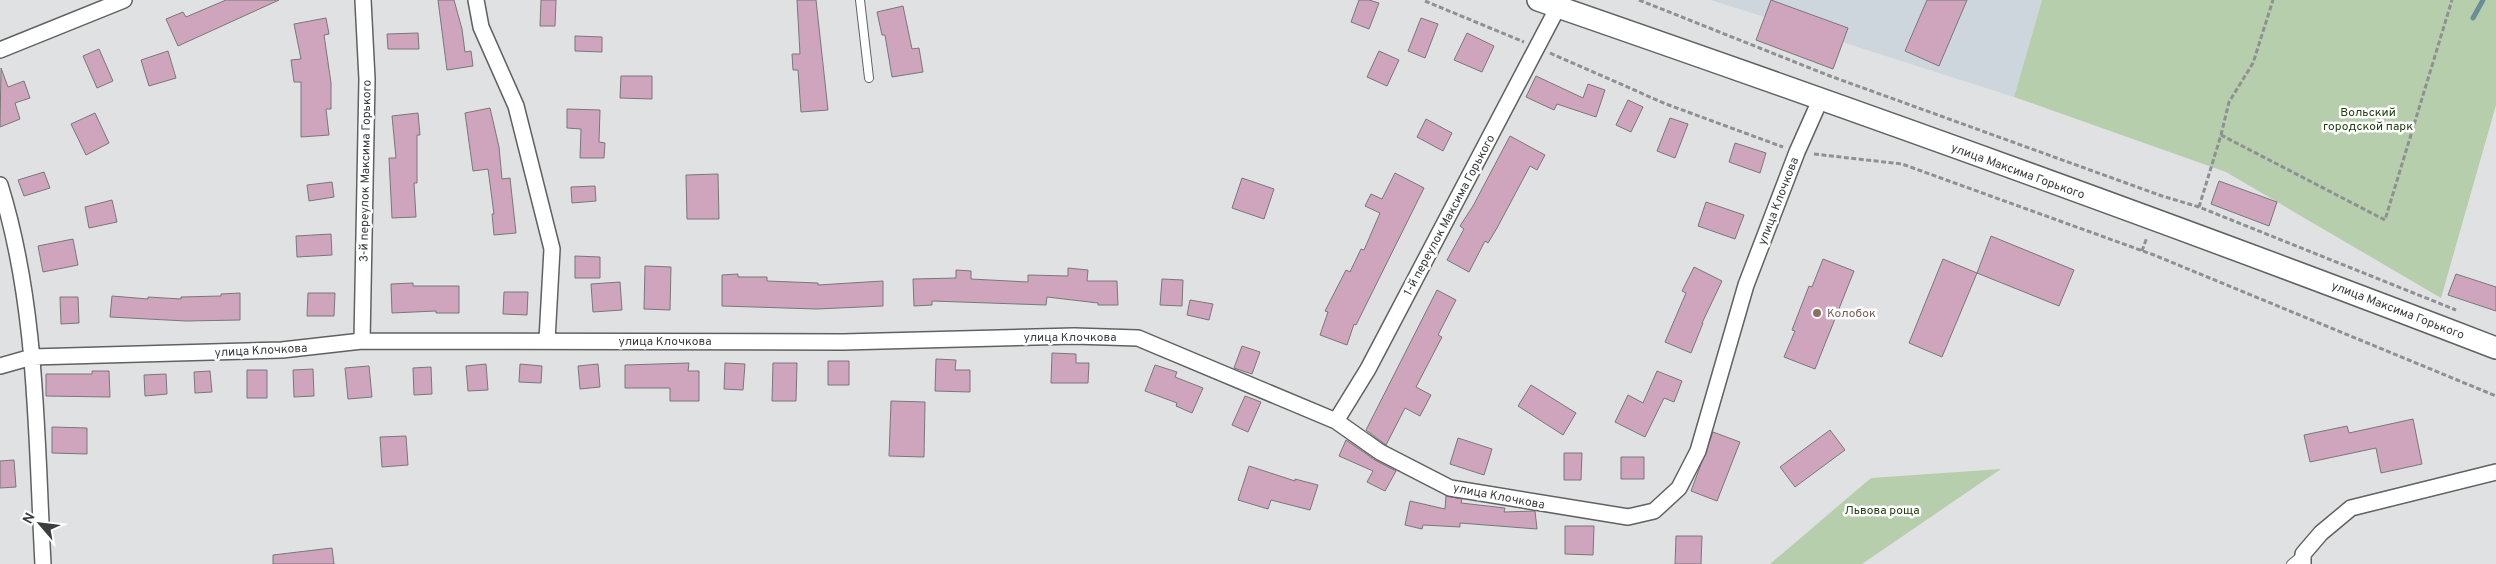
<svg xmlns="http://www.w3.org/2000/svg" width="2496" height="564" font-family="Overpass,sans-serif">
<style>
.built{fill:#cdd6dd}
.green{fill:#b7ceac}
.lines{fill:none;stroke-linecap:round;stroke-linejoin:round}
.stream{stroke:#6a8e97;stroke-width:5}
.building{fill:#cea5bd;stroke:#7a7778}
.service-casing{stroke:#5f6163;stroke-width:10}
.minor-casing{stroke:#5f6163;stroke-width:18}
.secondary-casing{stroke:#5f6163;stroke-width:24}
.path{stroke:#8f9092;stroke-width:3;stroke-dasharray:5 2.5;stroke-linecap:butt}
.service{stroke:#fff;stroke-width:8}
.minor{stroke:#fff;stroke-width:15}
.secondary{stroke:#fff;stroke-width:21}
.education-dot{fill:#8d6e63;stroke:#fff;stroke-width:2}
.labels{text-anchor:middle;stroke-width:5;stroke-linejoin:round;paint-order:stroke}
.park-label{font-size:12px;fill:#21410d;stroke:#fff}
.street-label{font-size:12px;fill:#3c3d3e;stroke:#fff}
.education-label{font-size:12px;fill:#785e54;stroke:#fff;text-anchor:start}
</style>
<rect width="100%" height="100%" fill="#dfe1e3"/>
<path class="built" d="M1711 0H2042L2014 97Z"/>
<path class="green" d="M2042 0H2496V105L2441 298 2226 172 2014 97Z
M2001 469 1862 564H1770L1871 478Z"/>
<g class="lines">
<path class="stream" d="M2473 18 2483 0"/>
</g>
<path class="building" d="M226 0H279L178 46 166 19 183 12 186 17Z
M438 0H454L462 29 465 52 471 51 473 66 447 70Z
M541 0H556L555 26H540Z
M797 0H816L828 110 801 112 798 70H793L792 54H800Z
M1359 0H1369L1379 3 1369 29 1351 22Z
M1771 0 1848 28 1833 69 1756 40Z
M1927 0H1967L1939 66 1905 51Z
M903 6 912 49 919 48 923 72 892 77 885 35H882L877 12Z
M326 18 329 34 324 35 331 83V109H326L329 135 301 137V82H294L291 60 301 59 294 24Z
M1421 18 1438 24 1425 58 1408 51Z
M418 33 419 49H388L387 34Z
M1467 33 1494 46 1482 72 1454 60Z
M575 36 602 37V52L575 51Z
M99 49 113 81 97 88 83 56Z
M168 51 176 78 149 86 141 60Z
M1379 51 1399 60 1387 86 1367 77Z
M1 68 8 87 24 81 30 98 15 103 20 119 0 127Z
M621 76H652V99L620 98Z
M1536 76 1583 98 1588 84 1605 90 1596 117 1557 104 1554 110 1526 97Z
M1628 100 1643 107 1631 132 1616 125Z
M490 108 499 147 502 179 510 178 516 233 494 235 492 214H494L488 169 473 171 465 113Z
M567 109 600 110 599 142 605 143 604 158H580L581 129 567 128Z
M95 113 109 143 86 155 71 124Z
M418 113 420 135H417V183H414L416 217 392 218 389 158H396L392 116Z
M1670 118 1688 124 1675 158 1657 151Z
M1426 119 1452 133 1443 151 1417 137Z
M1510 136 1545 155 1537 170 1530 166 1497 228 1488 243 1485 241 1469 272 1447 260 1464 229 1460 226 1473 206Z
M1735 143 1766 153 1760 173 1729 162Z
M44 172 50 188 24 196 18 180Z
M1395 173 1424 188 1356 325 1354 324 1347 345 1320 335 1328 312 1325 311 1346 270 1350 272 1361 249 1364 250 1380 213 1365 206 1371 194 1382 199Z
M718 174 719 219H687L686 175Z
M1242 178 1274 189 1264 219 1232 208Z
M2219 181 2277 202 2269 226 2211 204Z
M332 182 334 197 309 201 307 185Z
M595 186 596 201 572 203 571 187Z
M112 200 117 222 89 228 85 207Z
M1706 202 1744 215 1735 239 1698 226Z
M331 234 332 255 297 257 296 236Z
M1991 236 2074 270 2059 306 1977 273Z
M73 239 78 265 43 272 38 246Z
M575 256 600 257V278H575Z
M1823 259 1854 271 1815 369 1784 357 1795 331 1792 330 1809 286 1812 287Z
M1943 259 1977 273 1942 357 1909 343Z
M645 266 671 267 670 310 644 309Z
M1694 267 1722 281 1702 323H1703L1691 353 1665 342 1686 293 1682 291Z
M1068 268 1088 270 1087 281H1117L1118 305H1098V303L1047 297 1046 305 932 301V305L914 306 913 279 956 278V270L971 271V279L1028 282V275L1068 276Z
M738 274V277H767V281L818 283V285L883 281V306L817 309 722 306V275Z
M2456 274 2496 287V311L2448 295Z
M1162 279 1183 280 1182 306 1160 305Z
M620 282 622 310 593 312 591 284Z
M413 283V286H459V313H436V311L392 313 391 284Z
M1437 290 1456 300 1438 335 1442 337 1416 387 1431 395 1420 416 1405 408 1386 445 1366 430Z
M504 292H528L527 315 503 314Z
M240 293V320L186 321 110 317 112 296 148 299V297L181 299V297L221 296V294Z
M308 293H335L334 316H307Z
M60 297H78L79 323 61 324Z
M1190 300 1213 304 1209 320 1187 315Z
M1242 346 1260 352 1252 374 1234 368Z
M1052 353 1076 354V363H1089L1088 383H1051Z
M936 359 956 360 955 370H970V392L935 391Z
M828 361H849V385H828Z
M689 363 688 371H699V401H670V388H625V365Z
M725 363 745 364 743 390 724 389Z
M773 363H797L796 401H772Z
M486 364 488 390 468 391 466 366Z
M520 364 542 366 541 383 519 382Z
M598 364 600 387 580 389 578 366Z
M1155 365 1177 372 1175 377 1203 388 1192 413 1176 406 1177 403 1145 391Z
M369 366 372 397 348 399 345 368Z
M431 367 432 394 414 395 413 368Z
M313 369 314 396 294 397 293 370Z
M247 370H267V398H247Z
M92 371H109L110 397 46 396V374H92Z
M210 371 212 392 195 393 194 372Z
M1657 371 1682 381 1674 402 1664 398 1645 437 1615 422 1628 395 1643 403Z
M166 374 167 394 145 396 144 375Z
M1531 385 1576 413 1563 435 1518 406Z
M1245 396 1261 402 1248 432 1232 425Z
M891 401 925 402 924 457 889 456Z
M2413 419 2422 464 2381 473 2376 448 2310 462 2304 435 2347 426 2349 433Z
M52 427 87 428V454L52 453Z
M1830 430 1845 450 1795 487 1780 467Z
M1713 432 1740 442 1717 501 1691 491Z
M406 436 408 465 382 467 380 437Z
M1458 438 1492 449 1484 475 1450 464Z
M1346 440 1375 460 1396 471 1385 491 1367 482 1373 471 1339 456Z
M1564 453H1582L1581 480H1564Z
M1621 457H1644V479H1621Z
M14 460 16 487 0 488V461Z
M1249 466 1295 481V479L1318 485 1310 510 1271 500 1268 509 1238 500Z
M1446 496 1462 499 1461 503 1505 508 1504 512 1535 511 1537 529 1460 523V527L1423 525 1422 529 1405 525 1410 501 1445 509Z
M1565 526H1594L1593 555 1565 554Z
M1676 536H1702L1701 564H1675Z
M332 548 334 564H273V555Z"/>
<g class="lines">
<g class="service-casing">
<path id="service" d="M860 0 869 78
M2291 564 2303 554"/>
</g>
<g class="minor-casing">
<path id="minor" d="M476 0 481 27 516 106 552 249 547 340
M0 50 124 0
M0 185C38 307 36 438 43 564
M362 341 367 79 363 0
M0 366 32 357 282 350 362 341 843 342 1074 336 1138 338 1336 421 1380 452 1450 488 1628 517 1654 511 1679 488 1698 451 1746 285 1797 152 1821 98
M1336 421 1368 369 1558 7
M2303 564V554L2321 533 2351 508 2496 472"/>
</g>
<g class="secondary-casing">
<path id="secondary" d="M1538 0C1859 111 2179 226 2496 348"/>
</g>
<path class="path" d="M1639 0 1830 76 2162 196 2199 207 2456 310
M1425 1 1524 42
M1550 53 1666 104 1783 147
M2221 135 2229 102 2253 63 2273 0
M1814 154 1902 164 2154 255 2496 396
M2199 207 2221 135 2385 220 2452 0
M2142 251 2147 237"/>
<use href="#service" class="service"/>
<use href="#minor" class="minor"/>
<use href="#secondary" class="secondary"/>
</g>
<circle class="education-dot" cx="1817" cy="313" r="5"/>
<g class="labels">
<g class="park-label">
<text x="2368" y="116">Вольский<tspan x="2368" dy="14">городской парк</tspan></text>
<text x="1882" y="514">Львова роща</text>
</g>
<g class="street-label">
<text transform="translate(365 171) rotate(-89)" y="4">3-й переулок Максима Горького</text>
<text transform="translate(2018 171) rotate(20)" y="4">улица Максима Горького</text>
<text transform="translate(1778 201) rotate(-69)" y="4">улица Клочкова</text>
<text transform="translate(1449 215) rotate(-62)" y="4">1-й переулок Максима Горького</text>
<text transform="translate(2398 310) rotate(21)" y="4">улица Максима Горького</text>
<text x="1070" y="341">улица Клочкова</text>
<text x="665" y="345">улица Клочкова</text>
<text transform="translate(261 350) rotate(-3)" y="4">улица Клочкова</text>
<text transform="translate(1499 496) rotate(11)" y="4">улица Клочкова</text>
</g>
<g class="education-label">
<text x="1827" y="317">Колобок</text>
</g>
</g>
<g transform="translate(40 524) rotate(298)" stroke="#ffffff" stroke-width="4" paint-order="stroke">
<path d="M0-4L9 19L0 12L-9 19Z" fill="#3c3d3e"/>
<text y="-8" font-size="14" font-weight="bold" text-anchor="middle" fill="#3c3d3e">N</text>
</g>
</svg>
